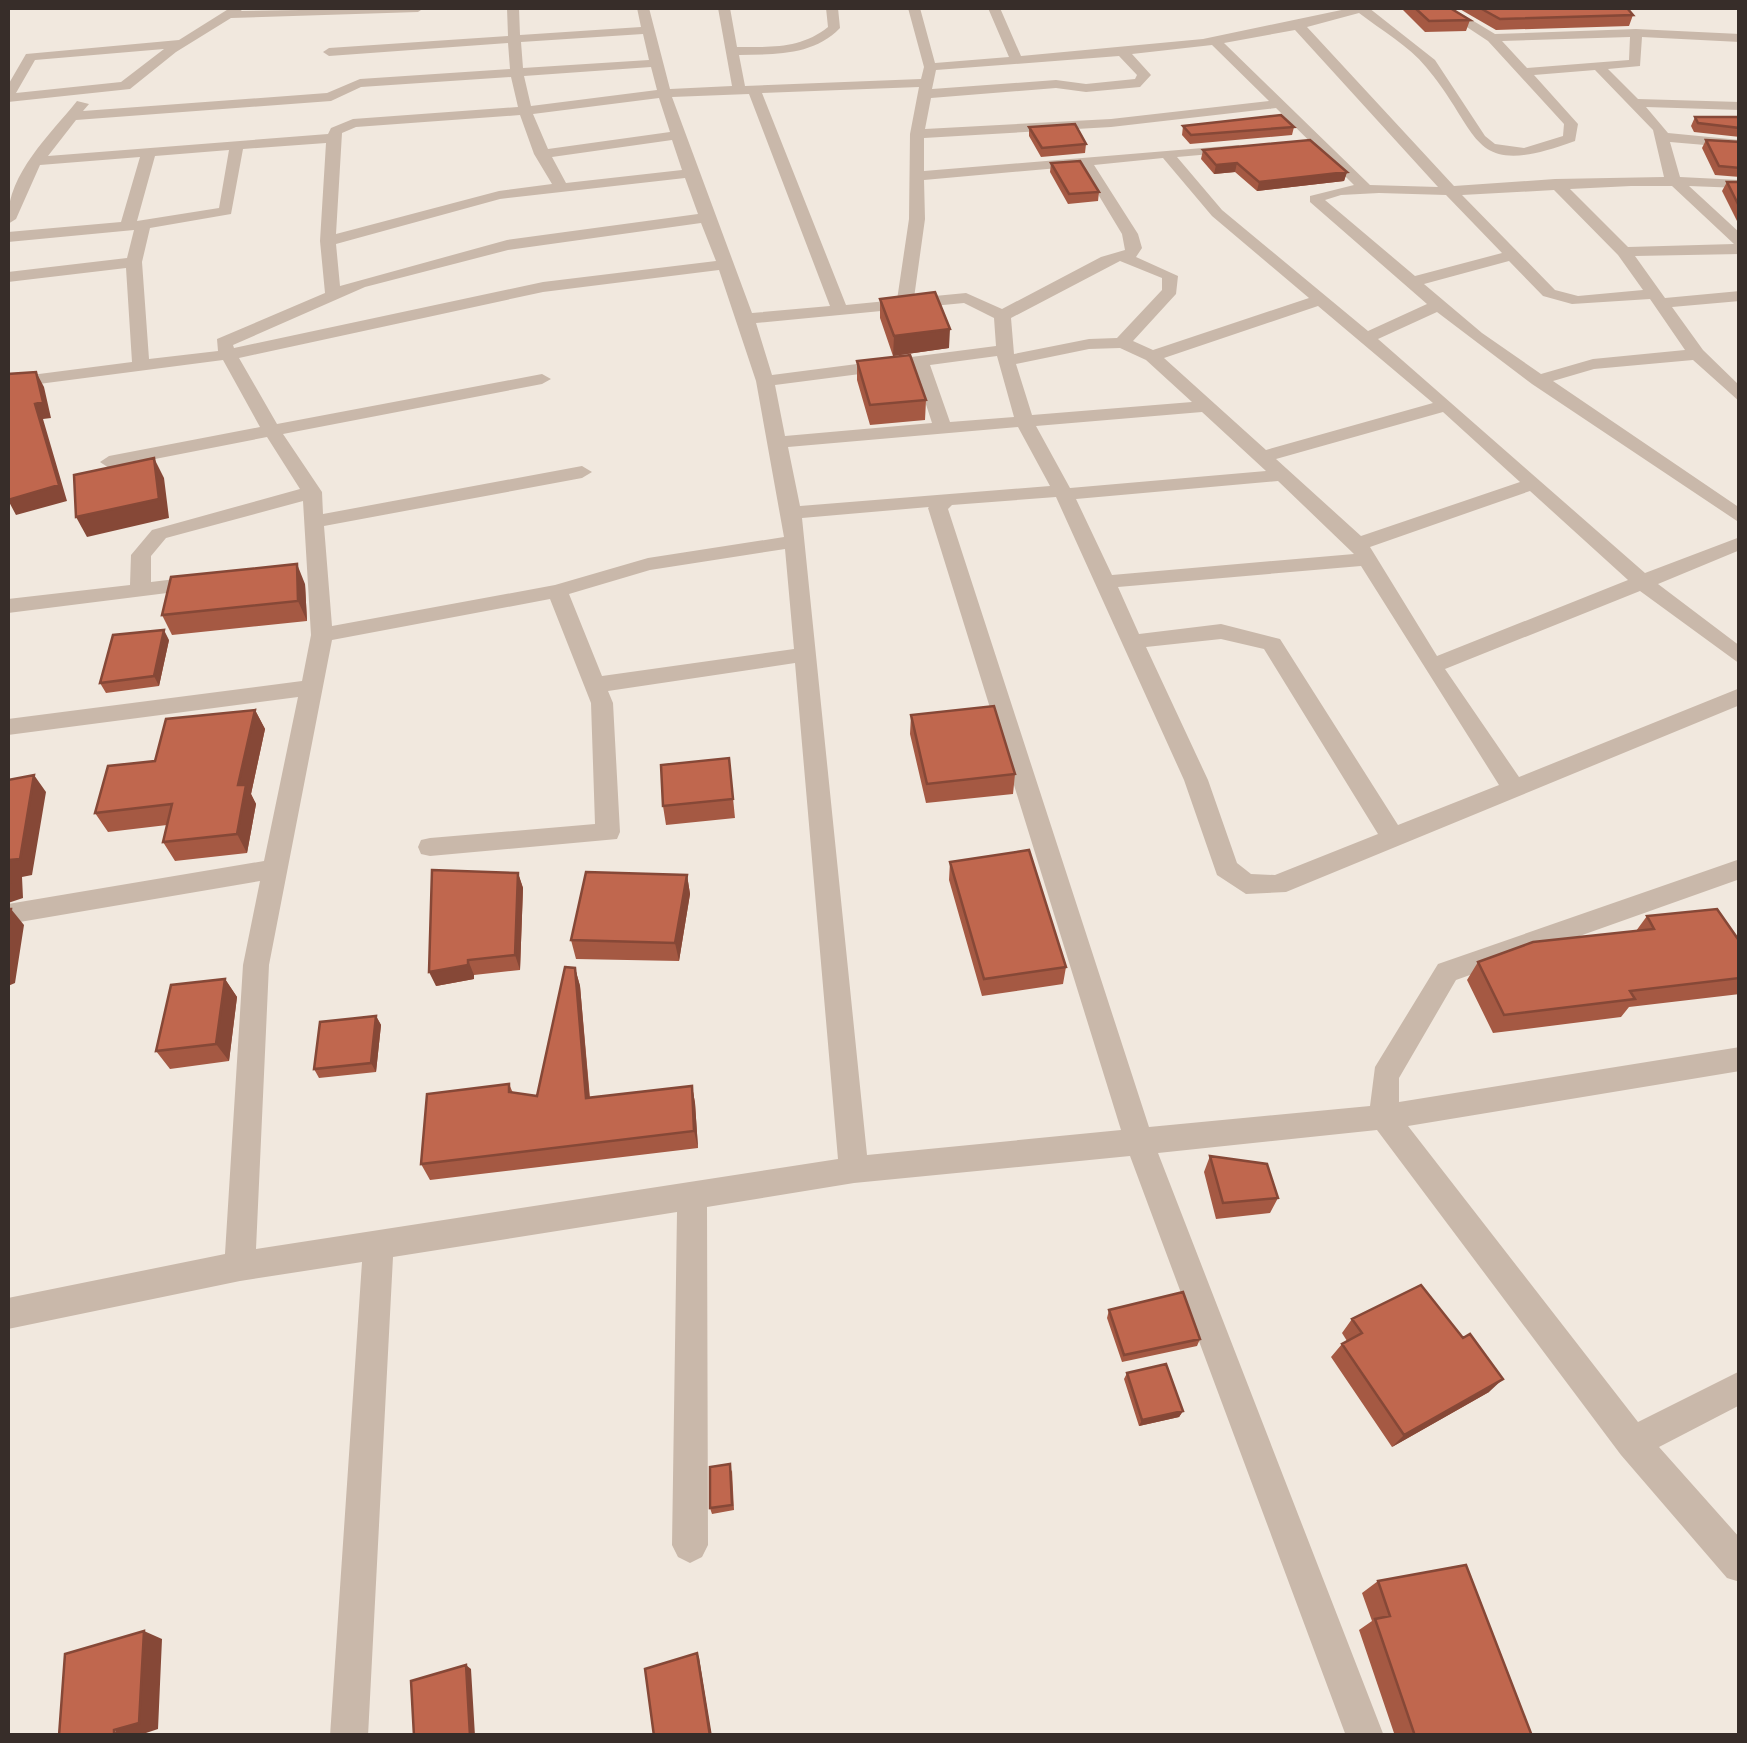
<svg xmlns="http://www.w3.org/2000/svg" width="1747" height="1743" font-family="'Alegreya Sans',sans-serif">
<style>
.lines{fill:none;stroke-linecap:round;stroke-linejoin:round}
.minor{fill:#c9b8aa;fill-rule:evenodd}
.wall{fill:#a55943}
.shaded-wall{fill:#864837}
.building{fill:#c0674e;stroke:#864837;stroke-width:2.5}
</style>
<rect width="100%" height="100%" fill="#f1e8de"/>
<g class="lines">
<path class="minor" d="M230 8H243L241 11 424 8 418 12 231 18 176 52 130 89 8 102V85L26 54 179 40ZM164 49 121 82 16 93 35 60Z
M507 8H519L520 35 641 27 637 8H649L670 89 732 86 718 8H730L737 47C770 47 801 49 828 27L826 8H838L840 28C813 56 775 54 739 55L745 86 921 79 924 67 908 8H920L935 63 1009 57 988 8H1000L1021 56 1203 39 1351 8H1369L1435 60 1485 136 1495 144 1524 148 1563 136 1564 124 1488 41 1438 8H1452L1495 34 1636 29 1740 34V42L1642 37 1640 66 1608 69 1638 99 1740 102V110L1646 107 1668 133 1740 140V148L1670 142 1680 177 1740 180V188L1689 186 1740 233V254L1635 256 1665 298 1740 291V301L1672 307 1703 350 1740 386V402L1693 360 1594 369 1553 381 1740 508V523L1532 384 1437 312 1378 339 1645 573 1740 537V550L1658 584 1740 646V664L1640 591 1445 669 1519 777 1740 688V705L1286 892 1246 894 1217 875 1184 780 1056 497 952 505 948 509 1149 1127 1370 1106 1375 1067 1438 964 1740 859V879L1456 980 1399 1078V1102L1740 1047V1071L1408 1126 1638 1422 1740 1371V1405L1659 1447 1740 1538V1582L1727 1578 1621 1455 1377 1130 1158 1153 1384 1736H1346L1130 1156 854 1183 707 1207 708 1545 702 1557 690 1563 678 1557 672 1545 677 1212 393 1257 368 1736H330L362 1262 240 1281 8 1329V1298L225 1254 243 965 260 881 8 924V904L264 861 298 697 8 735V719L302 681 311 635 303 501 166 538 151 556V582L200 576 207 578 210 583 207 588 8 613V599L130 585 131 555 152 530 300 489 267 437 109 468 100 462 109 456 260 427 223 360 8 388V378L132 362 126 268 8 282V272L127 258 134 230 8 242V232L121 222 140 157 40 165 16 219 8 224C5 176 49 136 77 101L89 104 83 111 327 93 360 79 510 69 508 43 329 56 323 52 329 48 508 36ZM1359 13C1381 30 1409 46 1426 67 1483 134 1467 181 1575 141L1578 124 1534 75 1595 70 1653 130 1664 177 1555 179 1454 186 1307 27ZM1295 30 1438 187 1370 185 1224 43ZM643 34 649 60 523 68 521 42ZM1630 37 1629 60 1527 68 1502 41ZM1212 45 1269 101 1111 119 925 129 931 98 1056 88 1086 92 1140 87 1151 75 1132 54ZM1119 56 1137 75 1135 79 1086 84 1056 80 932 89 936 70ZM651 67 657 90 531 106 524 76ZM511 77 518 107 353 119 331 128 328 134 48 156 76 120 331 101 361 87ZM919 87 910 134 909 219 897 300 846 305 762 93ZM749 94 830 306 752 313 672 97ZM659 98 670 132 548 149 533 114ZM1276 108 1354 185 1310 196V202L1427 304 1368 331 1222 210 1177 157 1234 152 1239 151V145L924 171V138L1111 127ZM520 115 534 154 552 184 499 191 336 234 342 133 356 127ZM672 140 682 170 566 183 552 157ZM326 143 320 241 325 293 217 339 218 351 149 359 142 262 150 228 231 214 243 149ZM229 150 219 208 137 221 155 156ZM1163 158 1212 216 1309 298 1153 350 1133 341 1176 294 1178 276 1136 257 1142 248 1138 234 1094 165ZM1081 166 1122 234 1125 250 1101 257 1002 309 966 293 914 298 925 219 924 180ZM685 178 698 214 507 240 340 286 336 244 500 199ZM1631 186H1672L1734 244 1628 247 1570 189ZM1554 190 1618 255 1643 290 1578 296 1555 290 1462 195ZM1379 193 1446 195 1502 253 1415 276 1325 200 1341 195ZM701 223 716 261 543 282 234 348 233 345 365 287 508 250ZM1120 261 1162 278V290L1117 338 1089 339 1014 354 1011 318ZM1509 261 1543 296 1572 304 1650 299 1685 350 1593 359 1541 374 1482 333 1424 284ZM719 270 756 381 784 537 648 558 555 585 332 626 324 526 582 478 592 472 582 466 323 514 322 492 283 434 542 384 551 379 542 374 277 424 239 358 543 292ZM964 303 994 318 996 346 772 375 756 323ZM1318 306 1433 403 1266 450 1164 358ZM1120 348 1146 360 1192 402 1032 415 1016 364 1089 349ZM997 356 1014 417 950 422 930 365ZM914 367 932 423 785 436 775 385ZM1202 412 1266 471 1070 488 1036 426ZM1443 412 1520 482 1361 536 1276 459ZM1018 427 1050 486 800 506 788 447ZM1278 481 1354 554 1112 575 1076 499ZM1530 491 1628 580 1437 656 1370 547ZM929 507 928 508 1121 1130 867 1155 802 518ZM785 549 794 649 602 676 569 594 650 570ZM1361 566 1499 785 1398 825 1280 639 1221 624 1139 634 1118 587ZM550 599 591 703 595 824 430 838 421 840 418 847 421 854 430 856 617 839 620 832 613 703 608 691 795 663 838 1159 256 1249 269 965 332 640ZM1221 639 1264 649 1378 834 1275 875 1251 874 1237 863 1208 780 1146 647Z"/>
</g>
<path class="wall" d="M1401 8H1450L1470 20 1466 31 1425 32Z
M1458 8H1627L1633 15 1629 26 1496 30Z
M1695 117H1740V137L1694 132 1691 126Z
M1183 126 1294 127 1292 135 1190 144 1182 135Z
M1029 127 1086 144 1085 153 1041 157 1029 136Z
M1706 140 1740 142V177L1715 175 1702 148Z
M1203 150 1347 172 1344 181 1257 191 1235 172 1214 174 1201 159Z
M1051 163 1099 192 1098 201 1068 204 1050 172Z
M1727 182H1740V227L1722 191Z
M880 299 949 348 893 356 880 318Z
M857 361 926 400 925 420 870 425 857 380Z
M305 584 307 621 172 635 162 615Z
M169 640 159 686 106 693 100 683Z
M255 710 265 729 251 794 256 804 247 853 175 861 163 842 167 825 108 832 95 813 155 761Z
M911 715 1015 774 1013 794 926 803 910 734Z
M729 758 735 818 666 825 663 806Z
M950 862 1066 967 1063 984 982 996 949 880Z
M518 873 523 888 520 970 474 975V979L436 986Z
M687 875 690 894 679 961 576 959 571 940Z
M1647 916 1740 942V994L1629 1007 1621 1017 1493 1033 1467 980 1478 962 1636 931Z
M575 968 580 986 590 1098 692 1086 695 1103 698 1148 430 1180 421 1164 509 1084 513 1093 537 1096Z
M225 979 237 997 229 1061 170 1069 156 1051Z
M376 1016 381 1025 376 1072 319 1078 314 1069Z
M1210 1156 1278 1198 1270 1213 1216 1219 1204 1172Z
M1109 1310 1200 1339 1197 1346 1122 1362 1107 1318Z
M1352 1319 1489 1392 1392 1447 1331 1357 1342 1344 1347 1341 1342 1333Z
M1127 1373 1183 1411 1179 1417 1139 1426 1124 1379Z
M732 1470 734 1510 712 1514 710 1508Z
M1378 1581 1532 1736H1395L1359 1630 1372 1621 1362 1593Z"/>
<path class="shaded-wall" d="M1237 163 1235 172 1214 174 1216 165Z
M1347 172 1344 181 1257 191 1259 182Z
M950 329 949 348 893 356 894 336Z
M36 372 44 387 51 418 43 419 67 501 16 515 8 500Z
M154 458 164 478 169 518 87 537 76 517Z
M297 564 305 584 307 621 298 601Z
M164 630 169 640 159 686 154 676Z
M255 710 265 729 251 794 256 804 247 853 237 834 238 785Z
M34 775 46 792 32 875 22 877 23 898 8 903 10 860Z
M518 873 523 888 520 970 515 955Z
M687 875 690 894 679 961 675 943Z
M11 909 24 925 15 983 8 986V930Z
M468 960 474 975V979L436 986 429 972Z
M575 968 580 986 591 1115 586 1098Z
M225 979 237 997 229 1061 216 1044Z
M376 1016 381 1025 376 1072 371 1063Z
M692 1086 695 1103 698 1148 694 1131Z
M1503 1379 1489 1392 1392 1447 1404 1435Z
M1183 1411 1179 1417 1139 1426 1142 1420Z
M144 1631 162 1639 158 1729 137 1736H114Z
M697 1653 699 1657 712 1736H710Z
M466 1665 471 1669 475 1736H470Z"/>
<path class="building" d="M1415 8H1450L1470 20 1429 21Z
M1480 8H1627L1633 15 1500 19Z
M1281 115 1294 127 1191 135 1183 126Z
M1695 117H1740V128L1698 123Z
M1075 124 1086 144 1042 148 1029 127Z
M1310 140 1347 172 1259 182 1237 163 1216 165 1203 150Z
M1706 140 1740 142V168L1719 166Z
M1080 161 1099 192 1069 194 1051 163Z
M1727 182H1740V208Z
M935 292 950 329 894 336 880 299Z
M910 355 926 400 870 405 857 361Z
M36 372 43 402 35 404 59 485 8 500V374Z
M154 458 159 499 76 517 74 475Z
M297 564 298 601 162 615 171 577Z
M164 630 154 676 100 683 113 635Z
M994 706 1015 774 927 784 911 715Z
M255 710 238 785H246L237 834 163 842 172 804 95 813 108 766 155 761 166 719Z
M729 758 733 799 663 806 661 765Z
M34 775 20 859 10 860V882H8V780Z
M1029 850 1066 967 984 979 950 862Z
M432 870 518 873 515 955 468 960V965L429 972Z
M586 872 687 875 675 943 571 940Z
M8 909H11L8 930Z
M1717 909 1740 942V978L1630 991 1635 999 1504 1015 1478 962 1533 942 1654 929 1647 916Z
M565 967 575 968 586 1098 692 1086 694 1131 421 1164 427 1094 509 1084V1092L537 1096Z
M225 979 216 1044 156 1051 171 985Z
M376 1016 371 1063 314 1069 320 1022Z
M1210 1156 1267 1164 1278 1198 1223 1203Z
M1421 1285 1463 1338 1470 1334 1503 1379 1404 1435 1342 1344 1362 1333 1352 1319Z
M1183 1292 1200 1339 1124 1355 1109 1310Z
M1166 1364 1183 1411 1142 1420 1127 1373Z
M730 1464 732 1505 710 1508V1467Z
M1466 1565 1532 1736H1415L1375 1619 1390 1616 1378 1581Z
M144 1631 139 1723 114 1730V1736H59L65 1654Z
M697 1653 710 1736H654L645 1669Z
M466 1665 470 1736H414L411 1681Z"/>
<rect width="1747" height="1743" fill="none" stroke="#372d29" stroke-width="20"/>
</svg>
